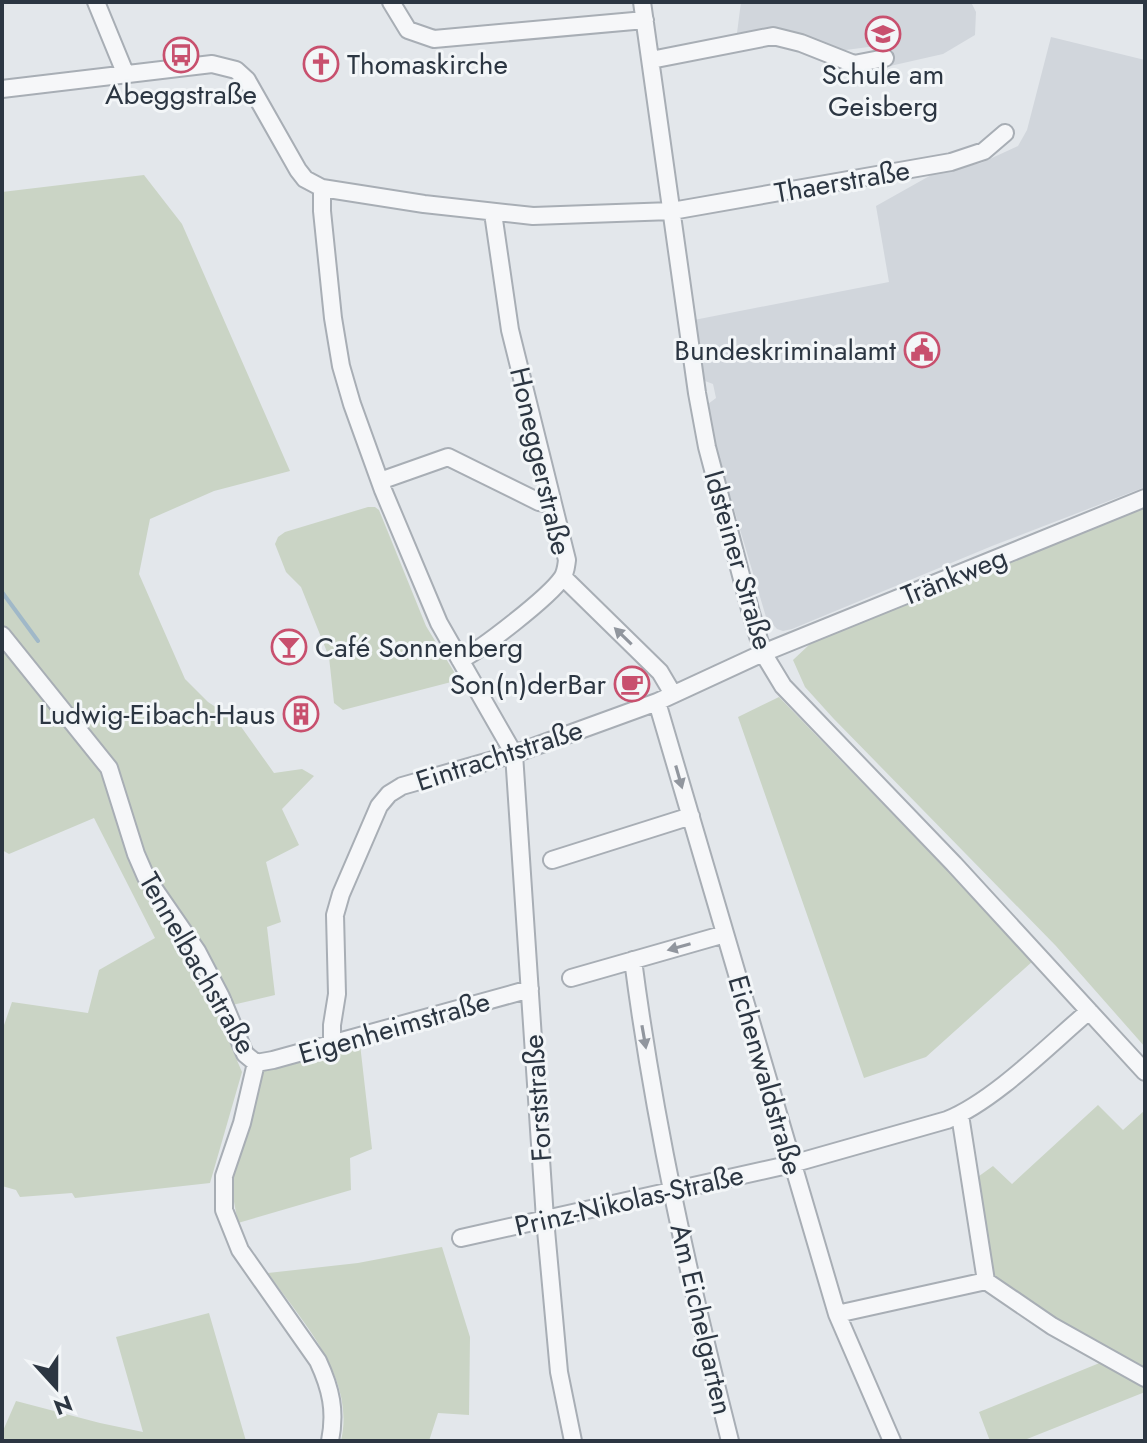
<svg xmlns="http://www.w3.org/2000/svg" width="1147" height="1443" font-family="Jost,sans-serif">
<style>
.built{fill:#d1d6dc}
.green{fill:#cad4c5}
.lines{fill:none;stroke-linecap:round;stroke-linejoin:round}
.stream{stroke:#a0b8c8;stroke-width:4}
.minor-casing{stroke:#a8aeb5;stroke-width:20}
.minor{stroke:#f6f7f9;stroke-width:16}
.oneway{fill:#91969e}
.labels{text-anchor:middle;stroke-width:6;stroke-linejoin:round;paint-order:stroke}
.poi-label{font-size:28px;fill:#2c3642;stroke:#f3f6f8;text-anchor:end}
.street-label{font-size:28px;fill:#2c3642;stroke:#f3f6f8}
</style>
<rect width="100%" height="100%" fill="#e3e7eb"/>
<path class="built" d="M741 2H971L976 12 975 35 943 54 890 66 884 45 838 51 767 29 737 33Z
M1051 37 1145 60V487L992 546 792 629 783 631 777 629 766 617 714 442 708 404 716 398 713 384 705 381 694 320 889 282 876 206 933 174 981 163 1018 146 1027 130Z"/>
<path class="green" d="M144 175 182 224 290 471 214 491 150 519 139 574 185 679 208 702 237 721 274 773 302 769 314 776 282 809 299 845 266 862 281 922 267 927 275 995 215 1009 242 1072 210 1183 75 1198 72 1193 20 1197 16 1190 2 1186V1031L12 1002 88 1013 99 970 155 938 94 818 9 854 2 850V192Z
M1145 506V1047L1056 946 833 718 805 687 793 660 810 644Z
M368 507H375L379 510 426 626 459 680 343 710 334 703 329 657 301 587 286 572 275 544 278 537 285 532Z
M779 697 1034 960 926 1057 864 1078 738 717Z
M360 1044 372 1149 350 1158 351 1190 238 1223 231 1186 261 1071Z
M1098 1105 1123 1130 1145 1110V1374L1051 1322 989 1276 975 1179 993 1166 1012 1184Z
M442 1247 470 1337 469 1415 438 1413 429 1441H341C356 1377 302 1322 268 1273L358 1263Z
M209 1313 246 1441H2V1433L16 1401 100 1423 143 1432 116 1337Z
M1102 1362 1145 1388V1392L1022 1441H990L979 1412Z"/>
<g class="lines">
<path class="stream" d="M2 592 38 641"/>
<g class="minor-casing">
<path id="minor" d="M96 2 126 75
M391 2 408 30 434 39 645 20
M642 2 697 393 707 447 751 613 763 653 783 686 954 864 1145 1072
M651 60 773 36 801 43 854 64 885 58
M2 89 212 64 236 70 247 80 298 170 305 179 322 188 424 204 533 216 672 211 951 162 984 151 1005 133
M322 188V211L333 318 341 366 352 404 383 490 439 623 514 754 545 1219 559 1372 573 1441
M380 481 448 457 539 502 553 504
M563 577 660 672 673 694
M2 635 109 768 136 854 146 877 197 951 221 997 245 1054 256 1063
M460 660C481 650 549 597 562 578 566 572 566 567 567 560L510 330 493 213
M657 702 837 1314 892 1441
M552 860 691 816
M633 960C654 1122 690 1283 730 1441
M571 978 725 934
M332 1043V1025L337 994 335 915 341 894 379 806 389 794 402 786 514 754 657 702 763 653 1145 498
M256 1063 242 1123 224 1176V1210L240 1250 318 1361C331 1389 336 1411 330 1441
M256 1063 273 1060 530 989
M960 1115 986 1281
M461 1238 792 1164 947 1120C994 1101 1049 1045 1089 1011
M837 1314 986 1281 1052 1326 1145 1378"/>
</g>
<use href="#minor" class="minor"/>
</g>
<defs><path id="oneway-solid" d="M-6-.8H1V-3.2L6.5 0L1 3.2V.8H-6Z" transform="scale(2)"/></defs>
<g class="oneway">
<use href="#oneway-solid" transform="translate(623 636) rotate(-136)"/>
<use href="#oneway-solid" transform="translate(679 777) rotate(74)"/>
<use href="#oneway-solid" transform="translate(679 947) rotate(164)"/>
<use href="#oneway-solid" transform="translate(644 1037) rotate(80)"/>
</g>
<defs>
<g id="school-ring" transform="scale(1.8)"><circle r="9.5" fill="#f3f6f8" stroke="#c8506e" stroke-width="1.5"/><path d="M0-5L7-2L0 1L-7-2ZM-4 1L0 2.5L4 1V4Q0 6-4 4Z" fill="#c8506e"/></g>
<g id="bus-ring" transform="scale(1.8)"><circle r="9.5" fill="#f3f6f8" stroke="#c8506e" stroke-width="1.5"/><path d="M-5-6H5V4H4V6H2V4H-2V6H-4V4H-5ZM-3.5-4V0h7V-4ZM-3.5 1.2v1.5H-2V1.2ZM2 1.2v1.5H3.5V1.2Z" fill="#c8506e"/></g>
<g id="church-ring" transform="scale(1.8)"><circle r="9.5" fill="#f3f6f8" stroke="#c8506e" stroke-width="1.5"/><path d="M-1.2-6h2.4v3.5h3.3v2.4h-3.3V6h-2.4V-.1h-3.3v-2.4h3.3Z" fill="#c8506e"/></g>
<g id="civic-ring" transform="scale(1.8)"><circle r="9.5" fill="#f3f6f8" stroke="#c8506e" stroke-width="1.5"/><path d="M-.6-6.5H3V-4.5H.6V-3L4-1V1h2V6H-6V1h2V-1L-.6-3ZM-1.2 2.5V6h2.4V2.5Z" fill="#c8506e"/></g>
<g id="bar-ring" transform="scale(1.8)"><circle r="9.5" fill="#f3f6f8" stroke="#c8506e" stroke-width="1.5"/><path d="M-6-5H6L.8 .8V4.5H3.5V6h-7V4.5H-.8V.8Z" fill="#c8506e"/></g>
<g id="cafe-ring" transform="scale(1.8)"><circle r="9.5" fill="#f3f6f8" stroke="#c8506e" stroke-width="1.5"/><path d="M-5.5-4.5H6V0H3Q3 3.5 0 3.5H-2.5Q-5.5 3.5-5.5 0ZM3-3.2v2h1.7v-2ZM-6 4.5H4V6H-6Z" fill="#c8506e"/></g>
<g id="building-ring" transform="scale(1.8)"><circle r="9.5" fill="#f3f6f8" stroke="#c8506e" stroke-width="1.5"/><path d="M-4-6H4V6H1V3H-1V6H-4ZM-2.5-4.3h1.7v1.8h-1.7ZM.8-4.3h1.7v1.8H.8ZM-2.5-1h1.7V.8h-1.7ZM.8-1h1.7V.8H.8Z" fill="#c8506e"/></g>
</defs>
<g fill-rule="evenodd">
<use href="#school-ring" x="883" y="34"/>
<use href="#bus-ring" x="181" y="55"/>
<use href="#church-ring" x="321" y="64"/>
<use href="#civic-ring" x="922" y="350"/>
<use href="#bar-ring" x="289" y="647"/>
<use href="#cafe-ring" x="632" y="684"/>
<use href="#building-ring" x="301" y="714"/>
</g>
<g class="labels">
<g class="poi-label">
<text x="347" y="74" text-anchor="start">Thomaskirche</text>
<text x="883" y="84" text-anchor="middle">Schule am<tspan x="883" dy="32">Geisberg</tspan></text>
<text x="181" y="104" text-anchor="middle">Abeggstraße</text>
<text x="896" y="360">Bundeskriminalamt</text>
<text x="315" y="657" text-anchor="start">Café Sonnenberg</text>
<text x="606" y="694">Son(n)derBar</text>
<text x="275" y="724">Ludwig-Eibach-Haus</text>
</g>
<g class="street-label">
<text transform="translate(842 181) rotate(-10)" y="10">Thaerstraße</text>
<text transform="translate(541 461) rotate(77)" y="10">Honeggerstraße</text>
<text transform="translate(739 560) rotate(74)" y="10">Idsteiner Straße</text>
<text transform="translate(954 576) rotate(-22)" y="10">Tränkweg</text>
<text transform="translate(499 755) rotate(-18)" y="10">Eintrachtstraße</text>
<text transform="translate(198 963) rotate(60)" y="10">Tennelbachstraße</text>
<text transform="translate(394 1027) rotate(-16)" y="10">Eigenheimstraße</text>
<text transform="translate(766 1075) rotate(74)" y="10">Eichenwaldstraße</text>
<text transform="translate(537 1098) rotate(-94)" y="10">Forststraße</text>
<text transform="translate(629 1200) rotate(-13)" y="10">Prinz-Nikolas-Straße</text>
<text transform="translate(702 1319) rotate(77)" y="10">Am Eichelgarten</text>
</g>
</g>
<rect width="1147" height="1443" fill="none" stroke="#2c3642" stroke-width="8"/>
<g transform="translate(56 1387) rotate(159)" stroke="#f3f6f8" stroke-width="6" paint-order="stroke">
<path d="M0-6L14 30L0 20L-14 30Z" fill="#2c3642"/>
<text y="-12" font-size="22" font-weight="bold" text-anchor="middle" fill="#2c3642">N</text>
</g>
</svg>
